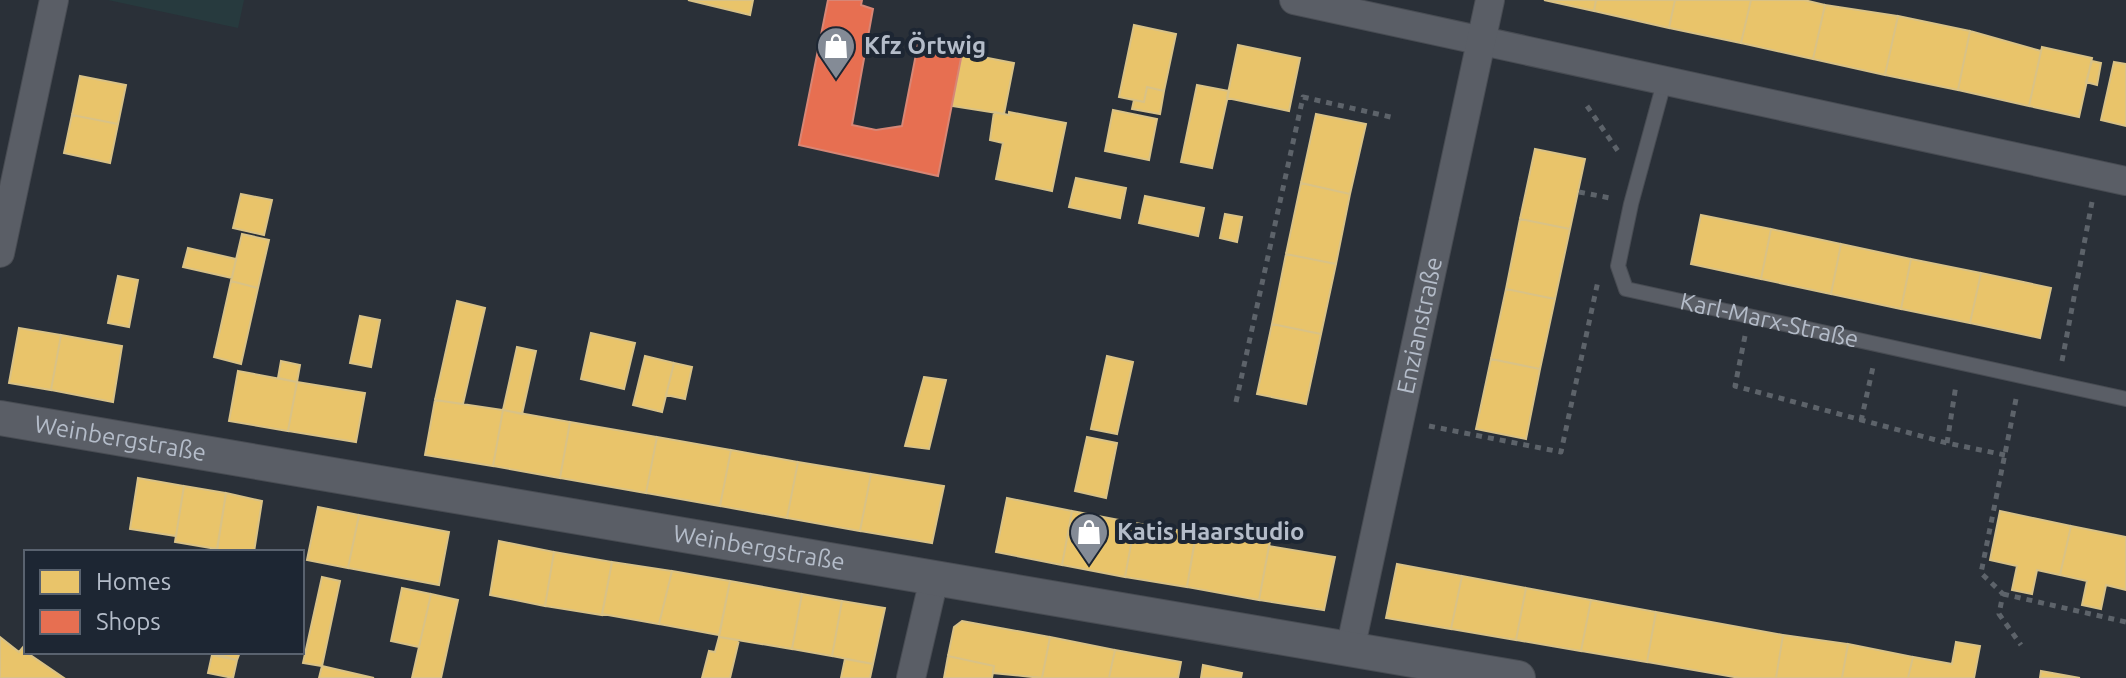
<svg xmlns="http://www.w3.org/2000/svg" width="2126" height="678" font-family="Ubuntu,sans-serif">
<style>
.green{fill:#273a3e}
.homes{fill:#e9c46a;stroke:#d9c286;stroke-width:2}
.shops{fill:#e76f51;stroke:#d88675;stroke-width:2}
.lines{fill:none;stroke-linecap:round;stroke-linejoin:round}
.service-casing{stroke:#484c53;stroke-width:16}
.minor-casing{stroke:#484c53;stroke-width:30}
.tertiary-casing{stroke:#484c53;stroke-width:36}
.path{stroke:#5d636a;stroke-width:5;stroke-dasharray:6 6;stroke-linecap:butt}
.service{stroke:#5a5e66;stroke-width:14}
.minor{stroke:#5a5e66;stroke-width:28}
.tertiary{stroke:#5a5e66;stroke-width:34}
.labels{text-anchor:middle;stroke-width:8;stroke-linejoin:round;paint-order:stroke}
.poi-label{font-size:24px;font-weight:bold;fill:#b4bcc9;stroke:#1d2633;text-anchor:start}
.street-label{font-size:24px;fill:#b4bcc9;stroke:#1d2633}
</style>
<rect width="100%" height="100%" fill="#2a3038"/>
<path class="green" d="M108 0H244L238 28Z"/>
<path class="homes" d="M688 0H753L750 15Z
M1544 0H1596L1594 11Z
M1596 0H1675L1669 28 1594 11Z
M1675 0H1751L1741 43 1669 28Z
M1751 0H1804L1825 5 1813 59 1741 43Z
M1825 5 1898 16 1885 75 1813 59Z
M1898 16 1970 31 1958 90 1885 75Z
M1134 25 1176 34 1164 91 1147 87 1144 102 1119 97Z
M1970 31 2041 51 2029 106 1958 90Z
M1238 45 1300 58 1289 111 1227 98Z
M2042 47 2092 58 2079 117 2029 106Z
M962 53 1014 63 1004 114 952 106Z
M2092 61 2101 63 2097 85 2086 82Z
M2114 62 2126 64V126L2101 120Z
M80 76 126 85 118 124 72 115Z
M1197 85 1229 91 1212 168 1181 162Z
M1147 87 1164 91 1160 114 1132 109 1134 100 1144 102Z
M1113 110 1157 119 1149 160 1105 151Z
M994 112 1009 115V112L1066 123 1052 191 996 179 1003 143 990 140Z
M1316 114 1366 124 1350 194 1301 183Z
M72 115 118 124 110 163 64 153Z
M1535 149 1585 159 1570 229 1520 219Z
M1076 178 1126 188 1120 218 1069 207Z
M1301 183 1350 194 1336 264 1286 254Z
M241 194 272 200 264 235 233 228Z
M1145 196 1204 208 1198 236 1139 223Z
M1225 214 1242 217 1237 242 1220 238Z
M1701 215 1771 229 1761 279 1691 264Z
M1520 219 1570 229 1555 299 1506 289Z
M1771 229 1841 244 1831 294 1761 279Z
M242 234 269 240 258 288 231 281Z
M1841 244 1911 259 1901 309 1831 294Z
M188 248 236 259 232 278 183 267Z
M1286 254 1336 264 1321 334 1272 324Z
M1911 259 1981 273 1970 323 1901 309Z
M1981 273 2051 288 2040 338 1970 323Z
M118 276 138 280 129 327 108 323Z
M231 281 258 288 241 364 214 357Z
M1506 289 1555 299 1540 369 1491 359Z
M457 301 485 308 463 404 435 400Z
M360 316 380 320 371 367 350 363Z
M1272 324 1321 334 1306 404 1257 394Z
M19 328 61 335 51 390 9 383Z
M591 333 635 343 624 389 581 379Z
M61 335 122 346 113 402 51 390Z
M517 347 536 351 522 414 503 410Z
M645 356 674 363 662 412 633 405Z
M1107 356 1133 362 1117 434 1091 429Z
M1491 359 1540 369 1526 439 1476 429Z
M281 361 300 365 297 382 278 378Z
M674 363 692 367 685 399 666 395Z
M238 371 297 382 288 431 229 421Z
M924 377 946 380 929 449 905 446Z
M297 382 365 393 356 442 288 431Z
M435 400 503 410 493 466 425 455Z
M503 410 570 422 560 478 493 466Z
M570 422 657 437 646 493 560 478Z
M657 437 731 450 720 506 646 493Z
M1087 437 1117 443 1106 498 1075 491Z
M731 450 798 462 787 518 720 506Z
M798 462 871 474 860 531 787 518Z
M871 474 944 486 932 543 860 531Z
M138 478 184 486 176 536 130 529Z
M184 486 226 493 217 549 175 542Z
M226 493 262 501 254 552 217 551Z
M1007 498 1072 511 1062 565 996 552Z
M318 507 359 515 348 568 307 560Z
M1072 511 1135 523 1125 577 1062 565Z
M2000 511 2071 526 2060 575 2037 570 2032 594 2012 590 2017 566 1990 560Z
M359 515 449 532 439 585 348 568Z
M1135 523 1196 533 1187 587 1125 577Z
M2071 526 2126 537V590L2106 585 2101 609 2082 605 2087 581 2060 575Z
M1197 528 1270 541 1259 600 1187 587Z
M499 541 554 552 545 606 490 595Z
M1269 546 1335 557 1324 610 1259 600Z
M554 552 612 562 602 615 545 606Z
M612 562 672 571 659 624 602 614Z
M1397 564 1462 576 1451 629 1386 618Z
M672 571 730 581 719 635 659 624Z
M1462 576 1526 588 1516 640 1451 629Z
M322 577 340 581 322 666 303 663Z
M730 581 802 594 792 649 719 637Z
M402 588 431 594 419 647 391 641Z
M1526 588 1591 600 1581 651 1516 640Z
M431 594 458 600 441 678H412Z
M802 594 842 601 832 656 792 649Z
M1591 600 1656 612 1647 662 1581 651Z
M842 601 885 608 873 664 832 656Z
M1656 612 1783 635 1776 678H1740L1647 662Z
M962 621 1050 637 1042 678 993 673 994 666 948 656 954 627Z
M1783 635 1848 644 1842 678H1776Z
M0 637 19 652 24 646 26 652 64 678H0Z
M719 637 739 640 730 678H702L709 651 715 652Z
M1050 637 1115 650 1109 678H1042Z
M1956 642 1980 646 1974 678H1908L1913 657 1952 664Z
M1848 644 1913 657 1908 678H1842Z
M1115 650 1181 662 1178 678H1109Z
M209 652H240L237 660Z
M212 655 237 660 233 678 208 673Z
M948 656 994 666 992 678H944Z
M845 659 873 664 870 678H841Z
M1203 665 1242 673 1241 678H1201Z
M322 666 374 678H319Z
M2041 671 2080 678H2040Z"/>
<path class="shops" d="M828 0H862L861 5 873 9 852 125 876 130 902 126 918 44 962 53 938 176 799 145Z"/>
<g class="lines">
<g class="service-casing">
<g id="service">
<path id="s1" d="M1665 79 1631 204 1618 266 1626 289 2126 399"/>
</g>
</g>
<g class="minor-casing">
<g id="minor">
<path d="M1294 0 2126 181"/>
<path d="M0 253 54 0"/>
<path id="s2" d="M1350 650 1490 0"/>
<path d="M911 678 934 579"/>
</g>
</g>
<g class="tertiary-casing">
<g id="tertiary">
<path id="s3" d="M0 418 1518 678"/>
</g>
</g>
<path class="path" d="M1587 106 1620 154
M1579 192 1610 198
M1745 336 1735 386 1947 443 2005 455
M2062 361 2092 202
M2016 399 1981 573 2003 594 1999 614 2021 645
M1236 402 1303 97 1395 118
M1861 421 1873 367
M1429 426 1561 452 1598 281
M1947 443 1956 385
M2003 594 2126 622"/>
<use href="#service" class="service"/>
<use href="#minor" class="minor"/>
<use href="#tertiary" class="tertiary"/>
</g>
<defs>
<g id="shop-pin" transform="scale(2)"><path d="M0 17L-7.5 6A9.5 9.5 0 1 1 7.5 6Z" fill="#848b96" stroke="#1d2633"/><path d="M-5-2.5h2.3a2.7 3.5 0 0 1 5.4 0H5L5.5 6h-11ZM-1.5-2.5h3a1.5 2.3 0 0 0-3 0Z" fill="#fff"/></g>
</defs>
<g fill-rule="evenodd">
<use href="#shop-pin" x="836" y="46"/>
<use href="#shop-pin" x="1089" y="532"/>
</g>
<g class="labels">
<g class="poi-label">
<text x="864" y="54">Kfz Örtwig</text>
<text x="1117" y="540">Katis Haarstudio</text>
</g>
<g class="street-label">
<text dy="8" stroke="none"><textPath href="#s1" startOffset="364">Karl-Marx-Straße</textPath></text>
<text dy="8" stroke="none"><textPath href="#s2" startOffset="332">Enzianstraße</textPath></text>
<text dy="8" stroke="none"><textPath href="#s3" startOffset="122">Weinbergstraße</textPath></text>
<text dy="8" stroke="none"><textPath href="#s3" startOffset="770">Weinbergstraße</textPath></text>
</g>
</g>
<rect x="24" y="550" width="280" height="104" fill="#1d2633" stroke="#59626f" stroke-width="2"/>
<rect x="40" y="570" width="40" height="24" fill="#e9c46a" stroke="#59626f" stroke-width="2"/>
<text x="96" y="590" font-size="24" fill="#b4bcc9">Homes</text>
<rect x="40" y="610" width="40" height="24" fill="#e76f51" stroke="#59626f" stroke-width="2"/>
<text x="96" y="630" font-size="24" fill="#b4bcc9">Shops</text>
</svg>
